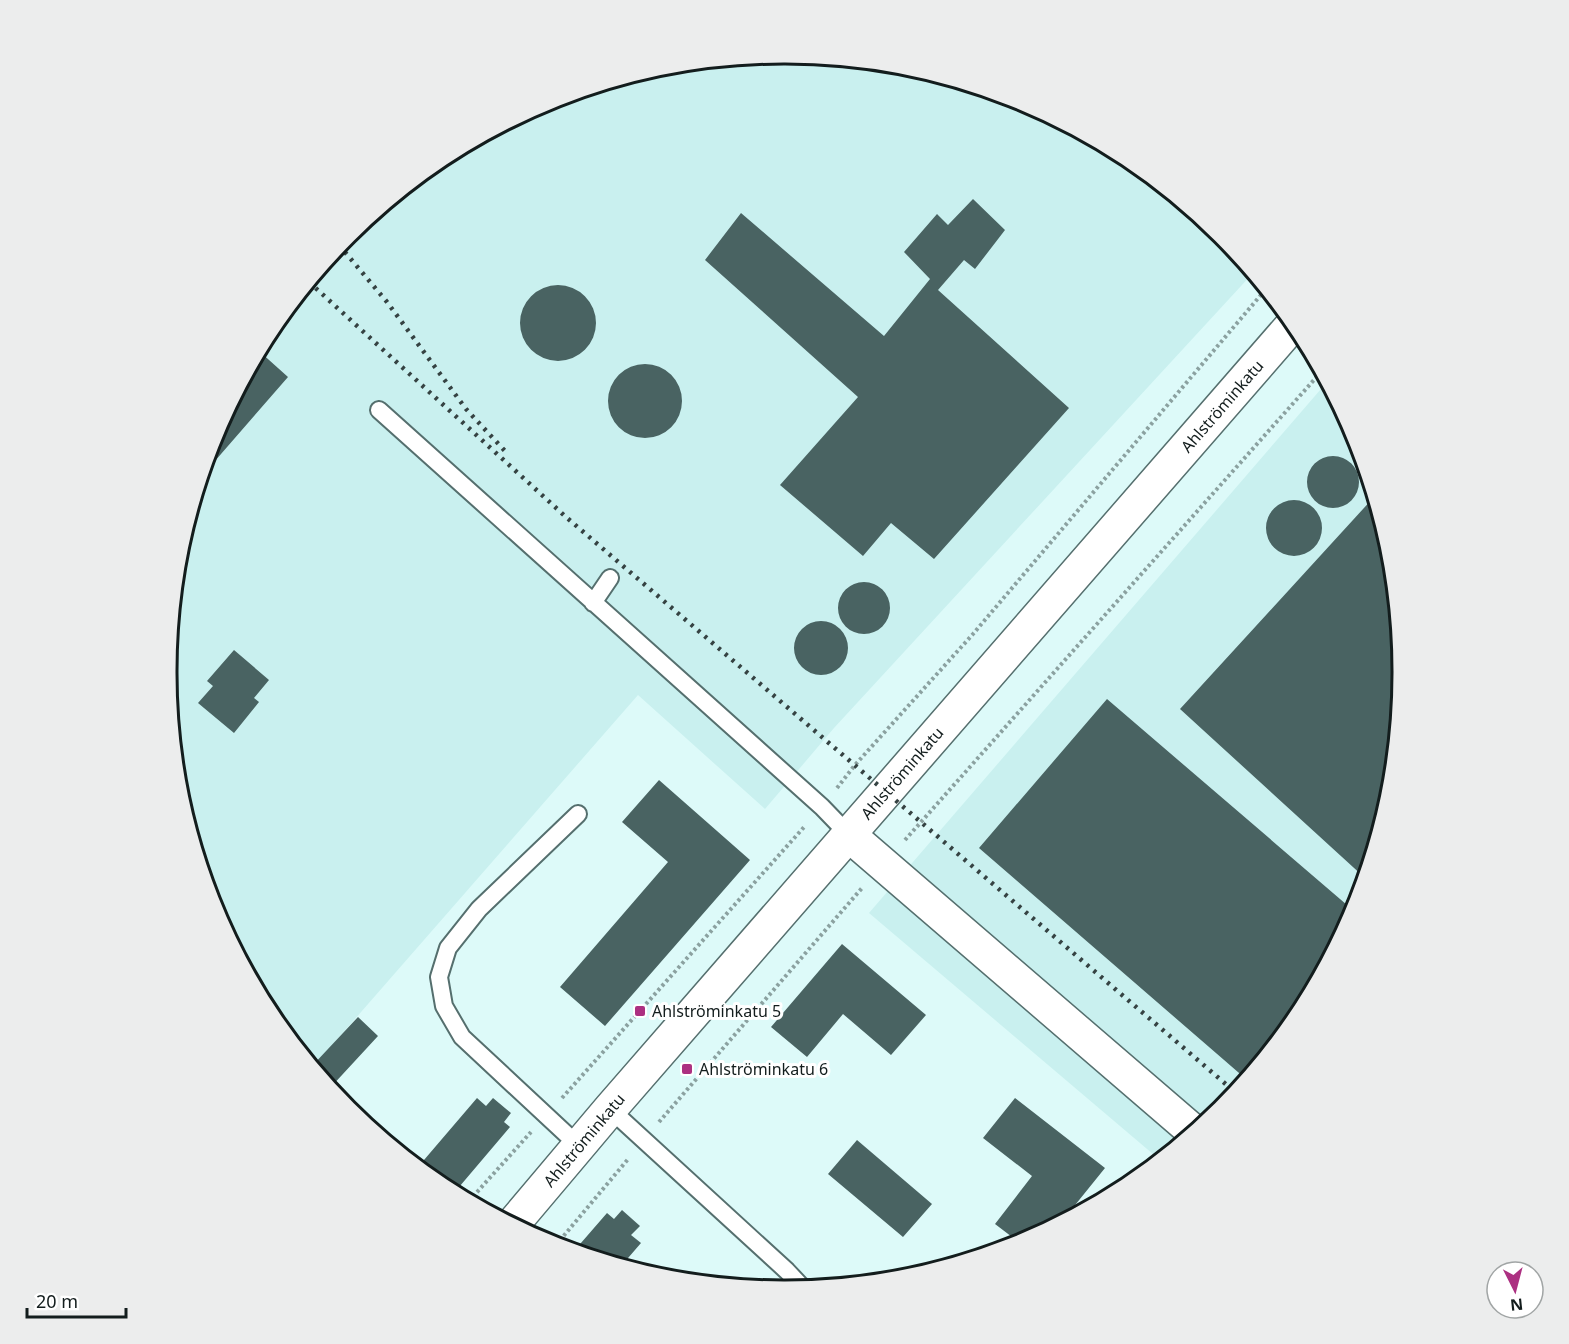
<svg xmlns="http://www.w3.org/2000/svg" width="1569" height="1344" font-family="'Noto Sans',sans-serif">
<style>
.built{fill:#c9f0ef}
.building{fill:#496362}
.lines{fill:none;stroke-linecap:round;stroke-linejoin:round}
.service-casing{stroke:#556f6e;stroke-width:20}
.minor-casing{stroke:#556f6e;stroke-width:36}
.tertiary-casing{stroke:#556f6e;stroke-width:36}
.path{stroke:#8ba1a0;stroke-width:4;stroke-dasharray:3 3;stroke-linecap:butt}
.service{stroke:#fff;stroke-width:16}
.minor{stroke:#fff;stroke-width:33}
.tertiary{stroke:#fff;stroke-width:33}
.rail{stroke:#354242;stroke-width:4.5;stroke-dasharray:3 6;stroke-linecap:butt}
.poi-dot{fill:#ac3081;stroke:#fff;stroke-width:2}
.labels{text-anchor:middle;stroke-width:6;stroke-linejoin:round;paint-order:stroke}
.street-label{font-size:16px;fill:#131d1d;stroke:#fff}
.poi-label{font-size:16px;fill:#131d1d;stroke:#fff;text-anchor:start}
.rim{fill:none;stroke:#131d1d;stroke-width:3}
</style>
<rect width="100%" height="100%" fill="#ddfaf9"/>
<path class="built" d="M785 54 905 66 1021 101 1128 158 1222 235 1253 273 834 728 765 809 638 695 313 1067 270 1015 213 908 178 792 167 672 178 551 214 435 271 328 348 235 441 158 548 101 664 66Z
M1327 382 1356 436 1391 552 1402 672 1391 793 1355 909 1298 1016 1221 1109 1160 1160 869 913Z"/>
<path class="building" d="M973 199 1005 230 975 269 964 260 938 290 1069 408 934 559 891 523 863 556 780 485 858 397 705 260 741 213 884 336 930 279 904 252 937 214 948 225Z
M520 323a38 38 0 1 1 76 0a38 38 0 1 1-76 0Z
M259 351 288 377 201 477 214 435Z
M608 401a37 37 0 1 1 74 0a37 37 0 1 1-74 0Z
M1307 482a26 26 0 1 1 52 0a26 26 0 1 1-52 0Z
M1374 497 1391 552 1402 672 1391 793 1365 878 1180 709Z
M1266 528a28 28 0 1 1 56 0a28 28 0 1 1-56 0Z
M838 608a26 26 0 1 1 52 0a26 26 0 1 1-52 0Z
M794 648a27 27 0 1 1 54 0a27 27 0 1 1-54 0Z
M234 650 269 680 254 698 259 702 234 733 198 703 213 686 207 681Z
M1107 699 1354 911 1298 1016 1246 1079 979 848Z
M659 780 750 860 605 1026 560 987 668 862 622 822Z
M842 944 926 1015 891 1055 843 1014 807 1057 771 1027Z
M358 1017 378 1036 330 1088 312 1066Z
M477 1098 486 1106 493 1098 511 1113 504 1122 510 1127 454 1193 441 1186 418 1167Z
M1015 1098 1105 1168 1063 1220 1020 1243 995 1224 1032 1176 983 1138Z
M857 1140 932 1204 903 1237 828 1174Z
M622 1210 640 1226 631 1235 641 1243 622 1265 574 1251 607 1213 614 1219Z"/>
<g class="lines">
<g class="service-casing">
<path id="service" d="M379 410 822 807 849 835
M593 603 610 578
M578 814 479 909 448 948 439 977 444 1006 462 1037 579 1146
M610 1109 787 1271 803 1288"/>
</g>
<g class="minor-casing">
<path id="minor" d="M849 835 1194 1132"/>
</g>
<g class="tertiary-casing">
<path id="tertiary" d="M513 1224 610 1109 1294 323"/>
</g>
<path class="path" d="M837 788 855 765 973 634 1266 289
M905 840 1321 372
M562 1098 805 826
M659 1122 862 888
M469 1201 531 1132
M556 1245 629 1158"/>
<use href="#service" class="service"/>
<use href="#minor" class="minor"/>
<use href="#tertiary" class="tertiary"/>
<path class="rail" d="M339 245 387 302 466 409 505 451
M309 282 566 517 1235 1092"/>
</g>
<g class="poi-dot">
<rect x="634" y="1005" width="12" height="12" rx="3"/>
<rect x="681" y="1063" width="12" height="12" rx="3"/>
</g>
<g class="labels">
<g class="street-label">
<text transform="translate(1222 406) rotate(-49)" y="6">Ahlströminkatu</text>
<text transform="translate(902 773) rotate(-49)" y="6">Ahlströminkatu</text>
<text transform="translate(584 1140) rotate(-50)" y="6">Ahlströminkatu</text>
</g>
<g class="poi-label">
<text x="652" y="1017">Ahlströminkatu 5</text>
<text x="699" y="1075">Ahlströminkatu 6</text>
</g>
</g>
<path d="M0 0H1569V1344H0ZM784 64H785A607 607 0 0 1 1392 671V673A607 607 0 0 1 785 1280H784A607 607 0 0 1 177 673V671A607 607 0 0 1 784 64Z" fill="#eceded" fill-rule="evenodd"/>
<path class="rim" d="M784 64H785A607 607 0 0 1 1392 671V673A607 607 0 0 1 785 1280H784A607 607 0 0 1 177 673V671A607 607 0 0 1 784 64Z"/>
<g transform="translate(1515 1290) rotate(174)"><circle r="28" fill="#ffffff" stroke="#a1a5a5" stroke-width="1.5"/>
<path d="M0-4.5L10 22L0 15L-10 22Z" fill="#ac3081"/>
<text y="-9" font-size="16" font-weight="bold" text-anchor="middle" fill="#131d1d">N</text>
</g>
<path d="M27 1308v9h99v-9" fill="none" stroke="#131d1d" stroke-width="3"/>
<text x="36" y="1308" font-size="18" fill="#131d1d" stroke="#ffffff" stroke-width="4.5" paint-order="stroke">20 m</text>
</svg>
